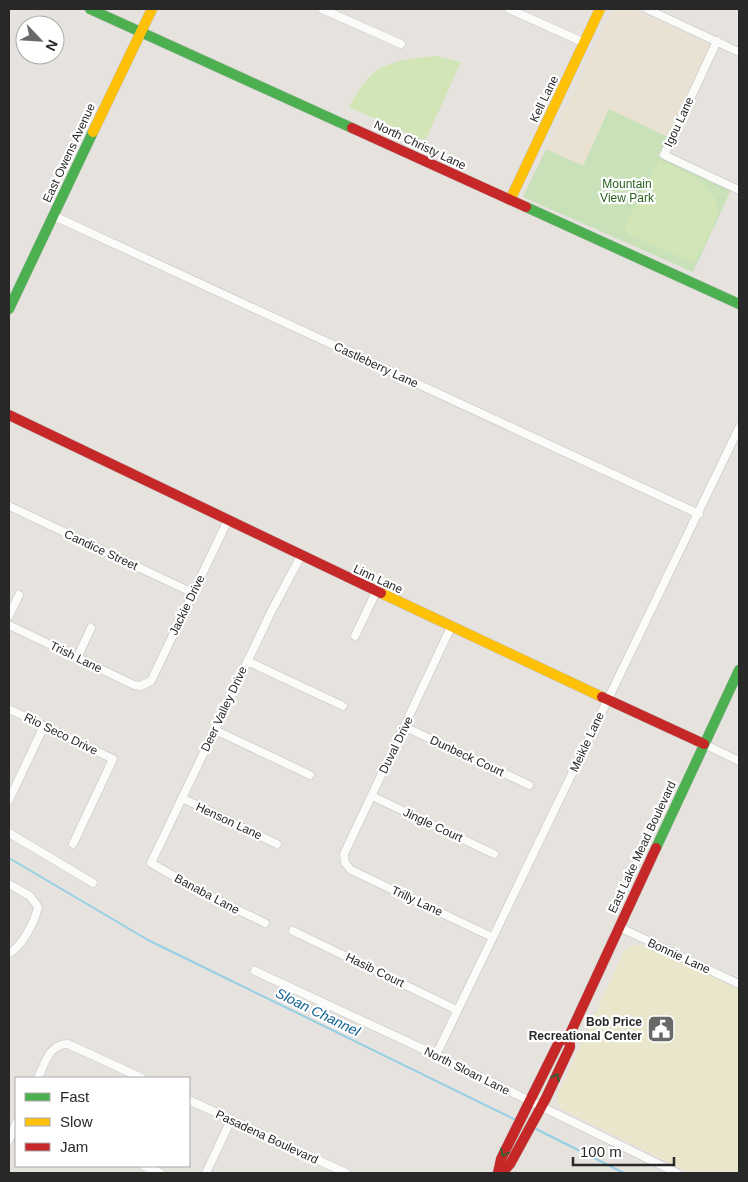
<svg xmlns="http://www.w3.org/2000/svg" width="748" height="1182" font-family="Arial,sans-serif">
<style>
.education{fill:#e9e2d3}
.green{fill:#c8e1b8}
.sand{fill:#eae6cc}
.pitch{fill:#d2e5b6}
.lines{fill:none;stroke-linecap:round;stroke-linejoin:round}
.stream{stroke:#95cfe5;stroke-width:2}
.street-casing{stroke:#c0bfbf;stroke-width:9}
.fast-casing{stroke:#c0bfbf;stroke-width:11}
.slow-casing{stroke:#c0bfbf;stroke-width:11}
.jam-casing{stroke:#c0bfbf;stroke-width:11}
.street{stroke:#fbfbfa;stroke-width:8}
.fast{stroke:#4caf50;stroke-width:10}
.slow{stroke:#ffc107;stroke-width:10}
.jam{stroke:#c62828;stroke-width:10}
.oneway{stroke:#365e38}
.labels{text-anchor:middle;stroke-width:4.5;stroke-linejoin:round;paint-order:stroke}
.street-label{font-size:12px;fill:#282828;stroke:#fff}
.park-label{font-size:12px;fill:#29611d;stroke:#fff}
.poi-label{font-size:12px;font-weight:bold;fill:#282828;stroke:#fff;text-anchor:end}
.water-label{font-size:14px;font-style:italic;fill:#136391;stroke:#fff}
</style>
<rect width="100%" height="100%" fill="#e6e3de"/>
<path class="education" d="M613 9H631L711 45 668 137 609 109 583 166 546 149Z"/>
<path class="green" d="M609 109 668 137 658 156 731 190 693 272 523 197 546 149 583 166Z"/>
<path class="sand" d="M633 945H640L739 989V1173H689L560 1108 556 1098 624 951Z"/>
<path class="pitch" d="M436 56 461 62 425 141 349 107C372 63 389 61 436 56Z
M659 160C679 169 717 184 718 211 718 219 698 254 694 263L626 233 624 227Z"/>
<g class="lines">
<path class="stream" d="M9 858 148 940 516 1120
M534 1128 624 1173"/>
<g class="street-casing">
<path id="street" d="M322 9 401 44
M509 9 585 43
M647 9 739 52
M717 41 664 155 739 190
M54 216 699 514
M9 506 193 593
M9 616 19 595
M9 625 134 685 140 686 151 681 227 522
M451 627 344 854 345 863 351 870 492 937
M355 636 376 592
M77 658 91 628
M247 661 343 706
M9 709 113 759 73 844
M405 727 529 785
M215 730 310 775
M704 744 739 761
M372 796 494 854
M182 798 277 844
M9 800 44 726
M9 833 93 883
M9 884 30 896 38 907C35 921 22 947 9 953
M265 923 203 893 151 863 272 610 301 556
M619 927 739 984
M293 931 457 1010
M255 971 436 1055 677 1173
M436 1055 739 428
M38 1078C45 1063 49 1044 68 1044L142 1078
M189 1100 346 1173
M9 1140 16 1123
M144 1166 160 1173
M206 1173 231 1120"/>
</g>
<g class="fast-casing">
<path id="fast" d="M90 9 352 128
M526 207 739 304
M9 309 93 132
M656 848 739 670"/>
</g>
<g class="slow-casing">
<path id="slow" d="M93 132 152 9
M510 200 600 9
M381 593 602 697"/>
</g>
<g class="jam-casing">
<path id="jam" d="M352 128 526 207
M9 415 381 593
M602 697 704 744
M498 1173 501 1159 559 1042 569 1036 656 848
M502 1173 510 1164 546 1098 570 1047 569 1036"/>
</g>
<use href="#street" class="street"/>
<use href="#fast" class="fast"/>
<use href="#slow" class="slow"/>
<use href="#jam" class="jam"/>
</g>
<defs><path id="oneway-chevron" d="M-2-3.5L2.5 0L-2 3.5" fill="none" stroke-width="1.6" stroke-linecap="round" stroke-linejoin="round" transform="scale(1.25)"/></defs>
<g class="oneway">
<use href="#oneway-chevron" transform="translate(556 1077) rotate(-65)"/>
<use href="#oneway-chevron" transform="translate(504 1153) rotate(116)"/>
</g>
<defs>
<g id="civic-square" transform="scale(1.4375)"><rect x="-9" y="-9" width="18" height="18" rx="4" fill="#6a6968" stroke="#fff"/><path d="M-.6-6.5H3V-4.5H.6V-3L4-1V1h2V6H-6V1h2V-1L-.6-3ZM-1.2 2.5V6h2.4V2.5Z" fill="#fff"/></g>
</defs>
<g fill-rule="evenodd">
<use href="#civic-square" x="661" y="1029"/>
</g>
<g class="labels">
<g class="street-label">
<text transform="translate(544 99) rotate(-64)" y="4">Kell Lane</text>
<text transform="translate(679 122) rotate(-65)" y="4">Igou Lane</text>
<text transform="translate(420 145) rotate(25)" y="4">North Christy Lane</text>
<text transform="translate(69 153) rotate(-65)" y="4">East Owens Avenue</text>
<text transform="translate(376 365) rotate(25)" y="4">Castleberry Lane</text>
<text transform="translate(101 550) rotate(25)" y="4">Candice Street</text>
<text transform="translate(378 579) rotate(25)" y="4">Linn Lane</text>
<text transform="translate(187 605) rotate(-64)" y="4">Jackie Drive</text>
<text transform="translate(76 657) rotate(26)" y="4">Trish Lane</text>
<text transform="translate(224 709) rotate(-65)" y="4">Deer Valley Drive</text>
<text transform="translate(61 734) rotate(26)" y="4">Rio Seco Drive</text>
<text transform="translate(587 742) rotate(-65)" y="4">Meikle Lane</text>
<text transform="translate(396 745) rotate(-64)" y="4">Duval Drive</text>
<text transform="translate(467 756) rotate(25)" y="4">Dunbeck Court</text>
<text transform="translate(229 821) rotate(25)" y="4">Henson Lane</text>
<text transform="translate(433 825) rotate(25)" y="4">Jingle Court</text>
<text transform="translate(642 847) rotate(-65)" y="4">East Lake Mead Boulevard</text>
<text transform="translate(207 894) rotate(28)" y="4">Banaba Lane</text>
<text transform="translate(417 901) rotate(25)" y="4">Trilly Lane</text>
<text transform="translate(679 956) rotate(25)" y="4">Bonnie Lane</text>
<text transform="translate(375 970) rotate(26)" y="4">Hasib Court</text>
<text transform="translate(467 1071) rotate(26)" y="4">North Sloan Lane</text>
<text transform="translate(267 1137) rotate(25)" y="4">Pasadena Boulevard</text>
</g>
<g class="park-label">
<text x="627" y="188">Mountain<tspan x="627" dy="14">View Park</tspan></text>
</g>
<g class="poi-label">
<text x="642" y="1026">Bob Price<tspan x="642" dy="14">Recreational Center</tspan></text>
</g>
<g class="water-label">
<text transform="translate(318 1012) rotate(26)" y="5">Sloan Channel</text>
</g>
</g>
<rect width="748" height="1182" fill="none" stroke="#282828" stroke-width="20"/>
<rect x="15" y="1077" width="175" height="90" fill="#ffffff" stroke="#a9a9a9"/>
<rect x="25" y="1093" width="25" height="8" fill="#4caf50" stroke="#a9a9a9"/>
<text x="60" y="1102" font-size="15" fill="#282828">Fast</text>
<rect x="25" y="1118" width="25" height="8" fill="#ffc107" stroke="#a9a9a9"/>
<text x="60" y="1127" font-size="15" fill="#282828">Slow</text>
<rect x="25" y="1143" width="25" height="8" fill="#c62828" stroke="#a9a9a9"/>
<text x="60" y="1152" font-size="15" fill="#282828">Jam</text>
<g transform="translate(40 40) rotate(115)"><circle r="24" fill="#ffffff" stroke="#a9a9a9"/>
<path d="M0-4L9 19L0 12L-9 19Z" fill="#6a6968"/>
<text y="-8" font-size="14" font-weight="bold" text-anchor="middle" fill="#282828">N</text>
</g>
<path d="M573 1157v8h101v-8" fill="none" stroke="#282828" stroke-width="2.5"/>
<text x="580" y="1157" font-size="15" fill="#282828" stroke="#ffffff" stroke-width="4" paint-order="stroke">100 m</text>
</svg>
